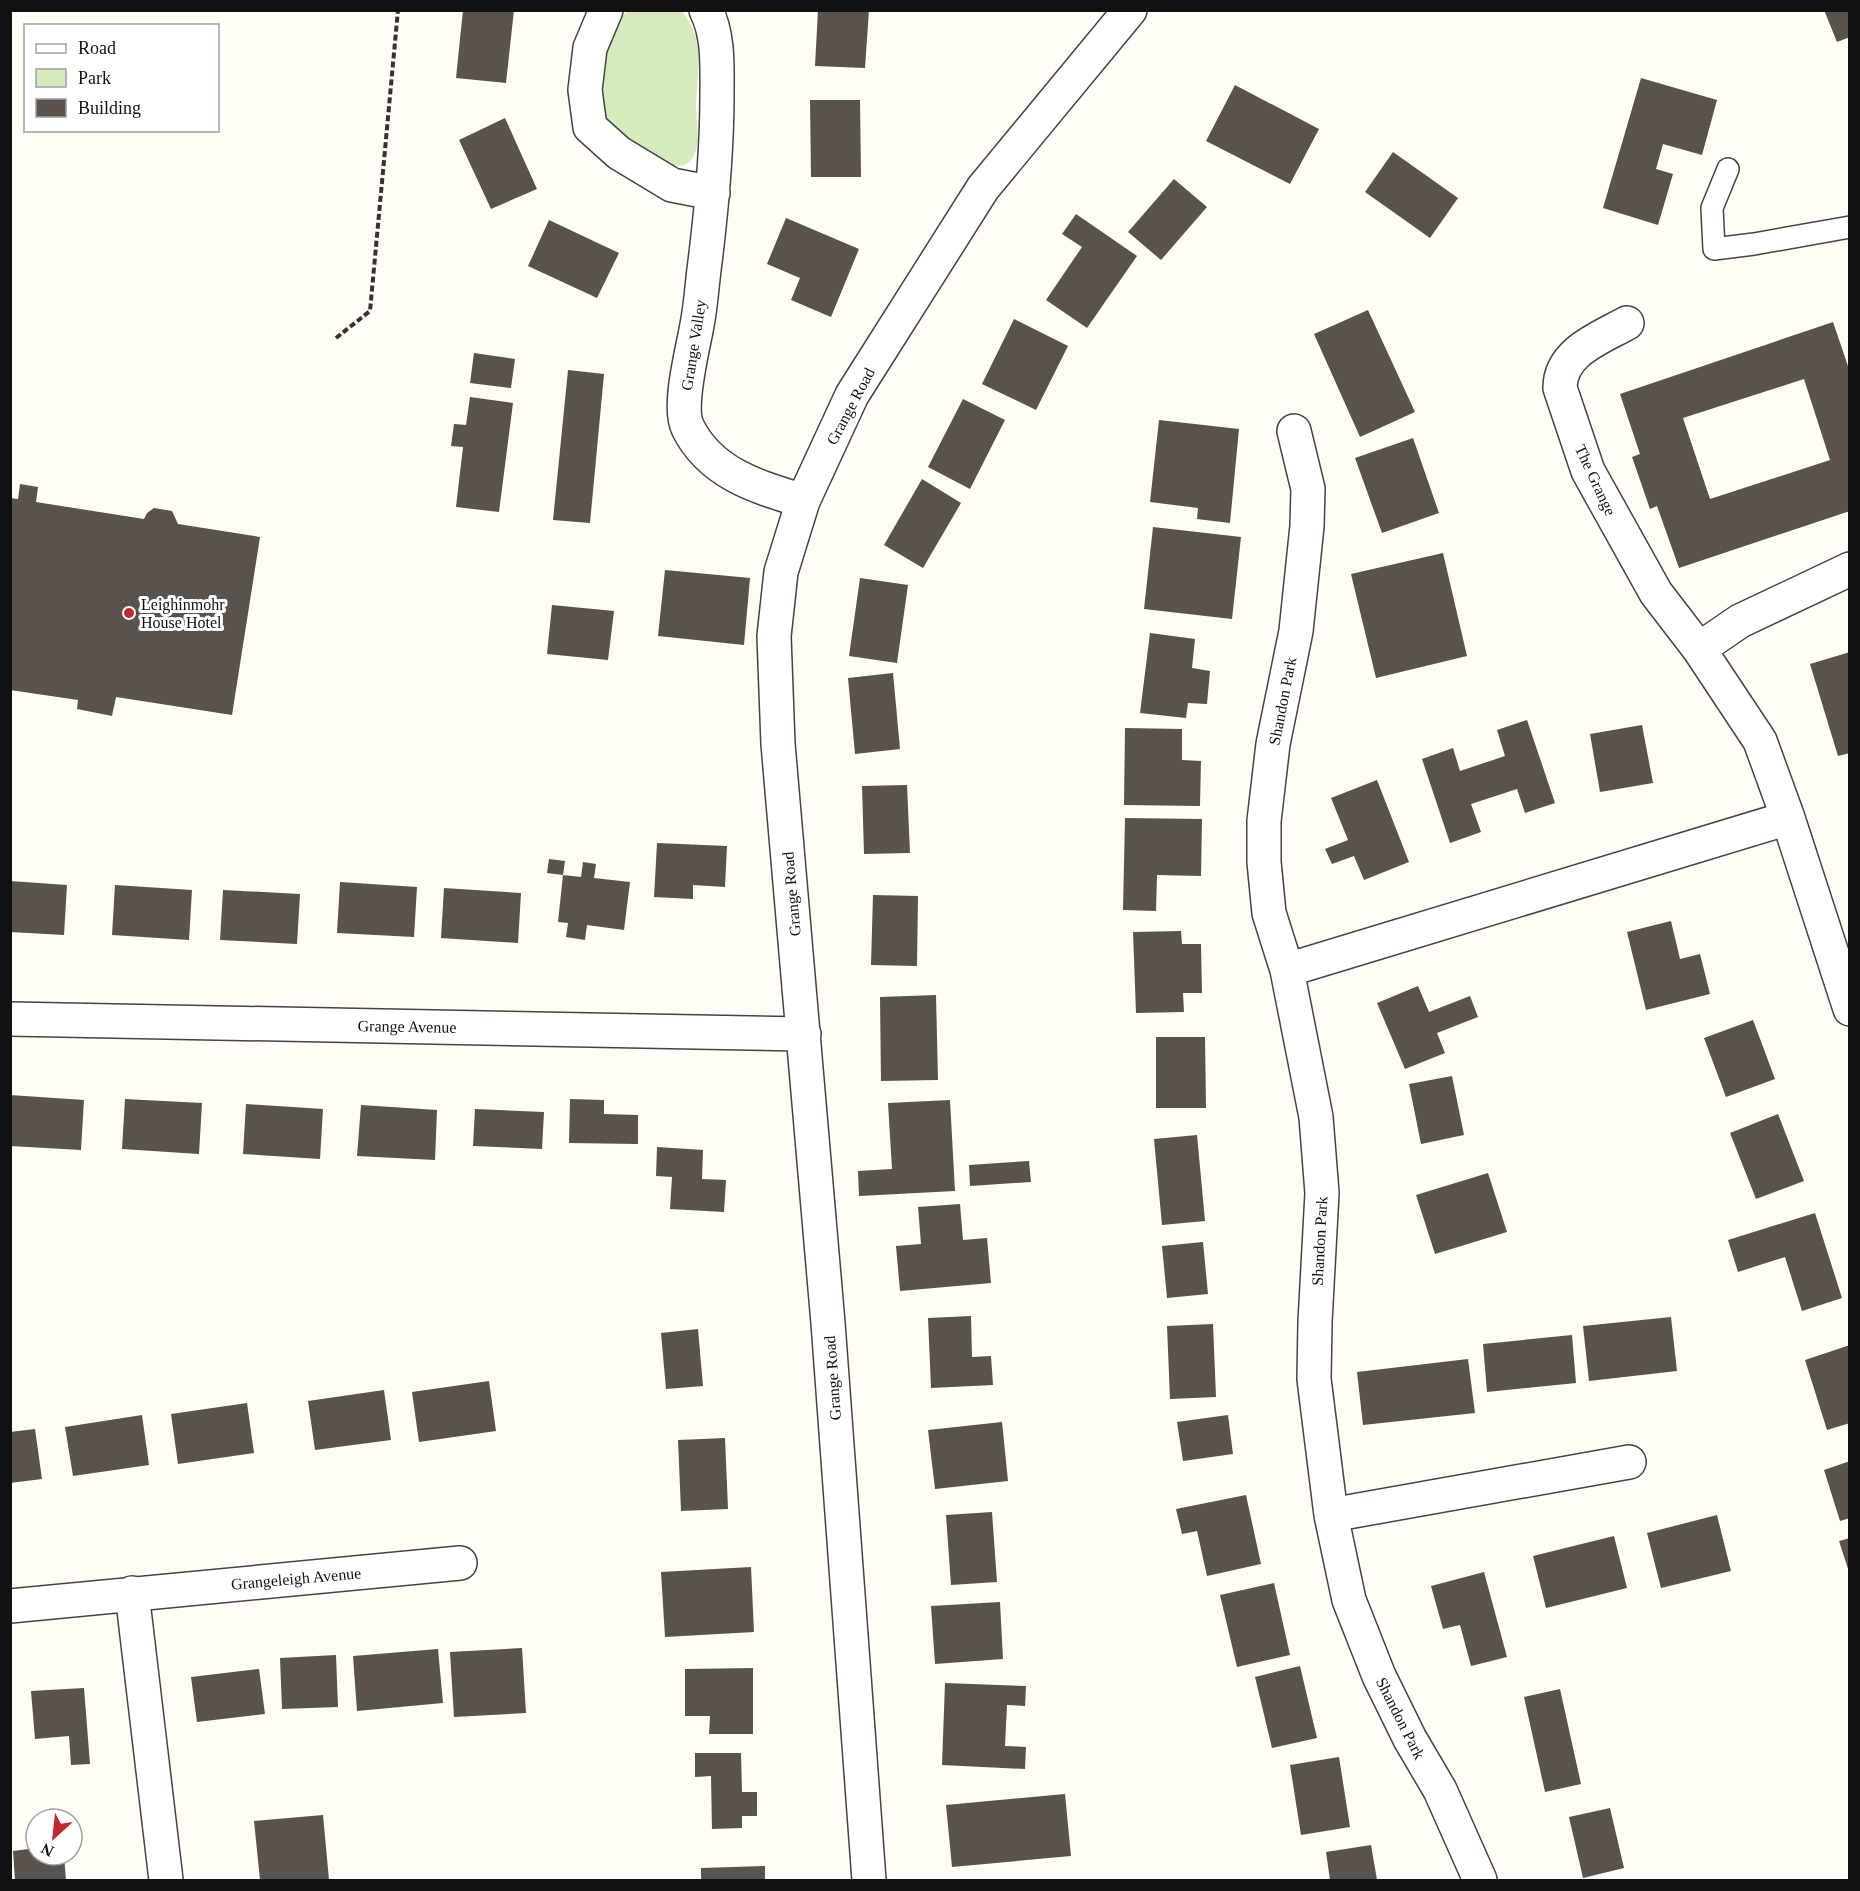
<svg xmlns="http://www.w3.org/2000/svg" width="1860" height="1891" font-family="Georgia,serif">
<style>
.green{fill:#d5ebbd}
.building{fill:#5a524d;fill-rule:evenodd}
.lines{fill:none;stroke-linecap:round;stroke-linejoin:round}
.lane-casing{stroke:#444;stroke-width:24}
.street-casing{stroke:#444;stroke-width:36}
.path{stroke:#333;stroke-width:4;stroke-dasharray:6 3;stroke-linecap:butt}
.lane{stroke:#fff;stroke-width:21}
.street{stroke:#fff;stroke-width:33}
.poi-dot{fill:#c4262e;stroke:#fff;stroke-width:2}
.labels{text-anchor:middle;stroke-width:6;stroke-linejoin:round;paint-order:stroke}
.street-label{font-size:16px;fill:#111;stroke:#fff}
.poi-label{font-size:16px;fill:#111;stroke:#fff;text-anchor:start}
</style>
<rect width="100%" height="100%" fill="#fffdf5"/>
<path class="green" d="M628 10 682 11C704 40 699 64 696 98 695 114 702 144 693 157 690 163 684 166 678 166 665 165 617 133 609 122 589 94 606 34 628 10Z"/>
<path class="building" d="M463 10H514L506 83 456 78Z
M818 10H869L865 68 815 66Z
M1824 10H1850V37L1837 42Z
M1641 78 1717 100 1702 155 1663 144 1656 169 1673 174 1658 225 1603 208Z
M1235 85 1319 129 1290 184 1206 141Z
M810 100H860L861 177H811Z
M505 118 537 189 491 209 459 140Z
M1393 152 1458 198 1430 238 1365 192Z
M1174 179 1207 207 1161 260 1128 232Z
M1076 214 1137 256 1087 328 1046 300 1082 247 1062 234Z
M786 218 859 249 831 317 791 300 800 278 767 264Z
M549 220 619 253 597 298 528 266Z
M1368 310 1415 412 1360 437 1314 334Z
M1014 319 1068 346 1036 410 982 384Z
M1833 322 1850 372V511L1679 568 1657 506 1650 509 1632 457 1640 454 1620 394ZM1804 379 1830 460 1710 499 1683 418Z
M474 353 515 359 511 388 470 383Z
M568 370 604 374 590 523 553 520Z
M470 397 513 403 499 512 456 507 463 447 451 446 454 424 466 425Z
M963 399 1005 420 970 489 928 467Z
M1159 420 1239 429 1230 523 1197 519 1198 508 1150 502Z
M1413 438 1439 513 1382 533 1355 458Z
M922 479 961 503 923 568 884 545Z
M20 484 38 487 36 502 144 519 147 513 154 508 172 511 178 524 260 537 232 715 116 697 112 716 77 709 78 700 10 690V498L18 499Z
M1153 527 1241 537 1232 619 1144 609Z
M1443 553 1467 656 1376 678 1351 574Z
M665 570 750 578 744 645 658 636Z
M860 578 908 585 897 663 849 656Z
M552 605 614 611 608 660 547 654Z
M1150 633 1195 639 1192 668 1210 671 1207 704 1188 703 1186 718 1140 713Z
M1850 652V753L1838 756 1810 664Z
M893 673 900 749 855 754 848 678Z
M1527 720 1555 803 1525 813 1517 789 1471 804 1481 832 1450 843 1422 759 1453 748 1460 771 1505 756 1497 730Z
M1642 725 1653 783 1600 792 1590 734Z
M1125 728 1182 729V760L1201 761 1200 806 1124 805Z
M1377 780 1409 862 1364 880 1354 856 1332 864 1325 849 1348 840 1331 798Z
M907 785 910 853 864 854 862 786Z
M1125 818 1202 819 1201 876 1157 875 1156 911 1123 910Z
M657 843 727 846 725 887 693 885V899L654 897Z
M549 859 565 861 563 875 547 873Z
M583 862 596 864 594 878 630 882 624 930 587 925 585 940 566 937 568 923 558 922 563 875 581 877Z
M10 881 67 885 64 935 10 932Z
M340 882 417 887 414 937 337 933Z
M115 885 192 890 189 940 112 935Z
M444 888 521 893 518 943 441 938Z
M223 890 300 894 297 944 220 940Z
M873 895 918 896 917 966 871 965Z
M1671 921 1680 959 1700 954 1710 994 1646 1010 1627 932Z
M1181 931 1182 944H1201L1202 993H1183L1184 1012 1136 1013 1133 932Z
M1418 986 1429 1012 1470 996 1478 1017 1437 1033 1445 1053 1405 1069 1377 1003Z
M936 995 938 1080 881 1081 880 997Z
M1753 1020 1775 1079 1726 1097 1704 1038Z
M1156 1037H1205L1206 1108H1156Z
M1452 1076 1464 1135 1421 1144 1409 1084Z
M10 1095 84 1100 81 1150 10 1146Z
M125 1099 202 1103 199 1154 122 1149Z
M570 1099 604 1100V1114L638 1115V1144L569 1143Z
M950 1100 955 1191 859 1196 858 1171 892 1169 888 1103Z
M246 1104 323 1109 320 1159 243 1154Z
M361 1105 437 1110 435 1160 357 1156Z
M475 1109 544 1112 542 1149 473 1146Z
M1778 1114 1804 1181 1756 1199 1730 1133Z
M1197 1135 1205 1221 1162 1225 1154 1139Z
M657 1147 703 1150 702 1179 726 1180 724 1212 670 1209 672 1177 656 1176Z
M1029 1161 1031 1182 970 1186 969 1165Z
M1488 1173 1507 1232 1435 1254 1416 1195Z
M960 1204 963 1240 987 1238 991 1283 900 1291 896 1246 921 1244 918 1207Z
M1815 1213 1842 1298 1802 1311 1785 1257 1738 1272 1728 1240Z
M1203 1242 1208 1294 1167 1298 1162 1246Z
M971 1316 972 1357 991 1356 993 1385 931 1388 928 1318Z
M1671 1317 1677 1371 1589 1381 1583 1326Z
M1213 1324 1216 1397 1170 1399 1167 1326Z
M698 1329 703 1386 666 1389 661 1333Z
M1572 1335 1576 1383 1487 1392 1483 1344Z
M1850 1345V1423L1827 1430 1805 1360Z
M1468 1359 1475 1413 1363 1425 1357 1372Z
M489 1381 496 1431 419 1442 412 1392Z
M384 1390 391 1440 315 1450 308 1401Z
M247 1403 254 1453 178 1464 171 1414Z
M142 1415 149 1465 73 1476 65 1427Z
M1228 1415 1233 1454 1183 1461 1177 1422Z
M1002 1422 1008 1481 935 1489 928 1430Z
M35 1429 42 1479 10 1483V1432Z
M725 1438 728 1509 681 1511 678 1440Z
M1850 1461V1518L1840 1521 1824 1470Z
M1246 1495 1261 1564 1207 1576 1197 1531 1182 1534 1176 1509Z
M992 1512 997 1582 951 1585 946 1515Z
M1717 1515 1731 1571 1661 1588 1647 1533Z
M1614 1536 1627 1588 1546 1608 1533 1556Z
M1850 1538V1572H1849L1839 1541Z
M751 1567 754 1632 665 1637 661 1572Z
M1484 1572 1507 1657 1471 1666 1460 1625 1443 1629 1431 1586Z
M1274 1583 1290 1655 1237 1667 1220 1595Z
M1000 1602 1003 1659 935 1664 931 1606Z
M522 1648 526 1713 454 1717 450 1652Z
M438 1649 443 1703 357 1711 353 1656Z
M336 1655 338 1707 282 1709 280 1658Z
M1300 1666 1317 1738 1272 1748 1255 1677Z
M753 1668V1734H709L710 1716H685V1669Z
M259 1669 265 1714 197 1722 191 1677Z
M945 1683 1026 1686 1025 1706 1007 1705 1005 1746 1026 1747 1025 1769 942 1765Z
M84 1688 90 1764 71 1765 69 1736 35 1739 31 1691Z
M1560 1689 1581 1784 1545 1792 1524 1697Z
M695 1753H741L742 1792H757V1816H742V1828L712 1829 711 1776 695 1777Z
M1339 1757 1350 1827 1301 1835 1290 1765Z
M1065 1794 1071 1856 952 1867 946 1805Z
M1610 1808 1624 1868 1583 1878 1569 1817Z
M323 1815 329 1880H260L254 1821Z
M1371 1845 1377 1880H1330L1326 1852Z
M36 1848V1855H64L66 1880H15L13 1851Z
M765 1866V1880H701V1868Z"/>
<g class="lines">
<g class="lane-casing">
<path id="lane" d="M1728 169 1712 208 1714 249 1754 244 1850 227"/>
</g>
<g class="street-casing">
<path id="street" d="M606 10 590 48 585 90 590 127 619 153 672 185 713 193
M706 10C719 36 717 67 717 95 717 153 712 205 705 262 702 283 701 305 697 325 693 349 677 407 688 428 711 474 758 487 803 501
M1627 323C1600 338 1560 352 1560 388L1588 471 1656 593 1699 649 1740 621 1850 569
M1294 431 1308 489 1307 526 1296 631 1273 744 1264 821V862L1269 913 1287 970 1316 1117 1322 1193 1315 1322 1314 1379 1331 1515 1349 1600 1379 1676 1410 1739 1440 1790 1480 1880
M1699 649 1760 741 1788 818 1850 1009
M1287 970 1788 818
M10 1019 804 1034
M1331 1515 1629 1462
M132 1593 166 1880
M10 1606 460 1563
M869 1880 828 1323 778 744 774 636 781 572 803 501 852 395 983 188 1130 10"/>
</g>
<path class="path" d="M336 338 370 311 398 10"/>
<use href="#lane" class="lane"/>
<use href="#street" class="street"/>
</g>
<circle class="poi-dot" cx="129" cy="613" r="6"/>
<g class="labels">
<g class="street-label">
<text transform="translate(693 345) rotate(-81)" y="6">Grange Valley</text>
<text transform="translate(850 406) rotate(-62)" y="6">Grange Road</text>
<text transform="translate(1596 480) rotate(65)" y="6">The Grange</text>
<text transform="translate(1282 701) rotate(-79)" y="6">Shandon Park</text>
<text transform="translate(791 894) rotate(-95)" y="6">Grange Road</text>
<text transform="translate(407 1026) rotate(1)" y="6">Grange Avenue</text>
<text transform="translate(1319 1241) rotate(-87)" y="6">Shandon Park</text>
<text transform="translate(832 1378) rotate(-94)" y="6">Grange Road</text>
<text transform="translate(296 1578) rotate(-5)" y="6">Grangeleigh Avenue</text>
<text transform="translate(1401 1718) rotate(63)" y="6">Shandon Park</text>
</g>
<g class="poi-label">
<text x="141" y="610">Leighinmohr<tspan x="141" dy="18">House Hotel</tspan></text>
</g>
</g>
<rect width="1860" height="1891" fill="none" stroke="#111111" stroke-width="24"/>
<rect x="24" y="24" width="195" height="108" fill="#ffffff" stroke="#a0a0a0" stroke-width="1.5"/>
<rect x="36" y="44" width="30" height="9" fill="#ffffff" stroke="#a0a0a0" stroke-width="1.5"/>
<text x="78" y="54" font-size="18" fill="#111111">Road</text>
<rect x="36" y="69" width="30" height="18" fill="#d5ebbd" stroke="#a0a0a0" stroke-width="1.5"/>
<text x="78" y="84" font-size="18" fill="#111111">Park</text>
<rect x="36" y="99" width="30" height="18" fill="#5a524d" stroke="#a0a0a0" stroke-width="1.5"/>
<text x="78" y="114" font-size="18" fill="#111111">Building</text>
<g transform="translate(54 1837) rotate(207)"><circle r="28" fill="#ffffff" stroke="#a0a0a0" stroke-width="1.5"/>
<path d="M0-4.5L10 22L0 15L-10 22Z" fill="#c4262e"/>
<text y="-9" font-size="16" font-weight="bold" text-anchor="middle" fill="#111111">N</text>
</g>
</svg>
